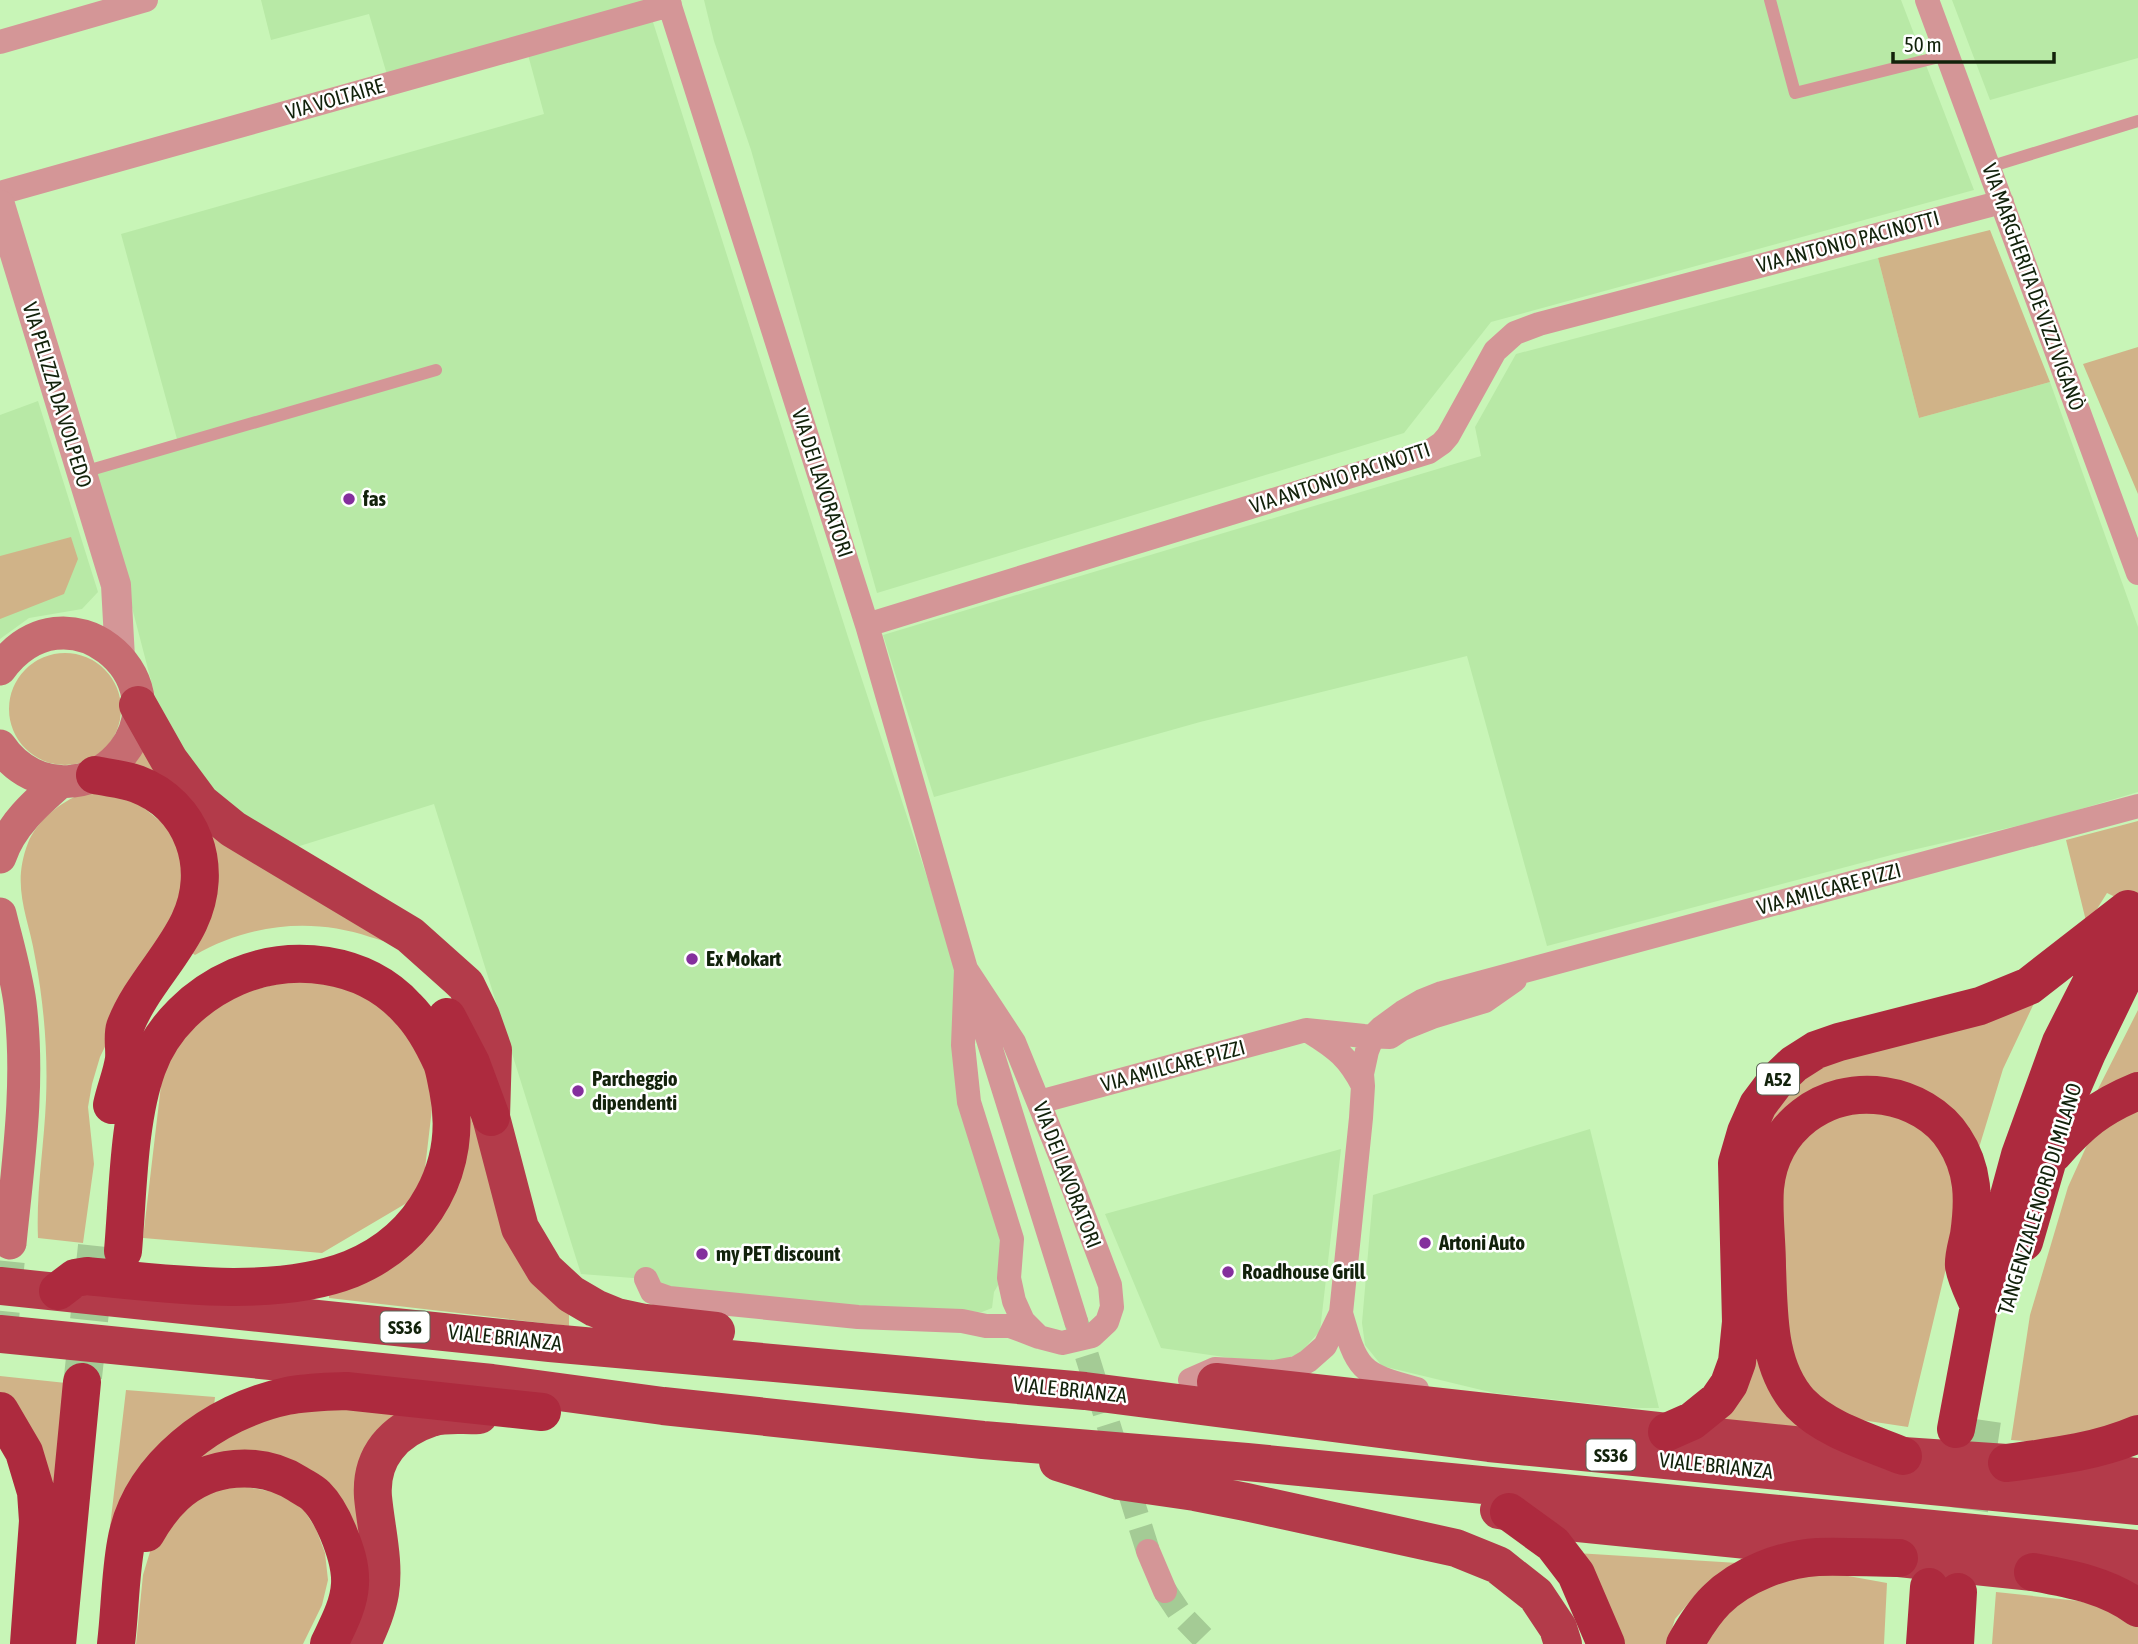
<svg xmlns="http://www.w3.org/2000/svg" width="2138" height="1644" font-family="'Asap Condensed',sans-serif">
<style>
.built{fill:#b8e9a6}
.green{fill:#d0b388}
.lines{fill:none;stroke-linecap:round;stroke-linejoin:round}
.minor-tunnel{stroke:#a4cb95;stroke-width:24;stroke-dasharray:24 12;stroke-linecap:butt}
.secondary-tunnel{stroke:#a4cb95;stroke-width:33;stroke-dasharray:33 17;stroke-linecap:butt}
.motorway-tunnel{stroke:#a4cb95;stroke-width:38;stroke-dasharray:38 19;stroke-linecap:butt}
.service{stroke:#d49697;stroke-width:12}
.minor{stroke:#d49697;stroke-width:24}
.tertiary{stroke:#d49697;stroke-width:30}
.secondary{stroke:#c66c71;stroke-width:33}
.trunk{stroke:#b33b4a;stroke-width:38}
.motorway{stroke:#ad2a3e;stroke-width:38}
.poi-dot{fill:#842f9d;stroke:#fff;stroke-width:2.5}
.labels{text-anchor:middle;stroke-width:5;stroke-linejoin:round;paint-order:stroke}
.shield{fill:#fff;stroke:#596454;stroke-width:2}
.shield-label{font-size:19px;font-weight:bold;fill:#12220b}
.street-label{font-size:21px;fill:#12220b;stroke:#fff}
.poi-label{font-size:21px;font-weight:bold;fill:#12220b;stroke:#fff;text-anchor:start}
</style>
<rect width="100%" height="100%" fill="#c8f5b7"/>
<path class="built" d="M261 0H646L848 637 968 1002 956 1044 1006 1239 1004 1275 994 1292 992 1308 982 1312 875 1309 666 1288 646 1279 581 1274 434 804 290 849 208 793 162 723 95 465 177 439 121 234 544 114 527 51 388 78 369 14 271 40Z
M704 0H1901L1974 190 1491 322 1404 433 877 593 751 150 714 41Z
M1952 0H2138V58L1990 100Z
M1878 258 1919 418 2050 382 2138 627V792L2047 819 1895 854 1547 946 1467 656 1200 722 934 797 883 635 1481 456 1475 427 1516 354Z
M38 401 98 592 82 609 29 618 0 639V415Z
M1590 1129 1659 1408H1632L1494 1393 1382 1366 1365 1345 1362 1323 1373 1195Z
M1341 1149 1320 1331 1300 1353 1274 1364 1161 1348 1105 1214Z"/>
<path class="green" d="M1990 230 2050 382 1919 418 1878 258Z
M2138 347V494L2083 364Z
M71 537 78 559 64 594 0 619V556Z
M9 709a56 56 0 1 1 112 0a56 56 0 1 1-112 0Z
M145 747 391 938 455 994 450 997C436 980 411 955 391 944 385 941 377 939 370 937 312 917 248 924 195 955L188 950 214 895 132 765Z
M124 792 176 834 189 882 118 1020 100 1057 92 1084 88 1107 94 1164 83 1243 38 1238C36 1192 44 1147 46 1100 48 1053 44 1004 35 957 28 915 11 887 28 843 36 822 61 801 82 794 94 790 111 792 124 792Z
M2138 821V908L2107 893 2087 925 2066 840Z
M312 975 392 1007 435 1083 422 1194 322 1253 143 1238 164 1060 219 999Z
M2036 999 2003 1069 1978 1151 1885 1084 1756 1135 1808 1069Z
M2138 1010V1075L2094 1097Z
M458 1083 569 1312V1326L329 1298V1288L420 1238Z
M1895 1110 1946 1149 1959 1214 1908 1427 1835 1416 1789 1366 1778 1180 1799 1138 1835 1113Z
M2138 1110V1418L2052 1443 2011 1440 2030 1315 2068 1187 2087 1145 2110 1123Z
M1752 1320 1807 1427H1703Z
M0 1376 66 1383 54 1506 0 1394Z
M126 1390 215 1397 214 1406 132 1482 110 1527Z
M297 1406 401 1411 367 1550 333 1503 180 1461 215 1435Z
M237 1485 278 1493 302 1507 316 1529 325 1553 328 1580 322 1605 303 1644H136L143 1575 153 1542 198 1496Z
M1576 1553 1738 1563 1703 1586 1675 1619 1667 1644H1622Z
M1826 1572 1887 1583 1884 1644H1706L1712 1629 1747 1597 1782 1574Z
M1996 1592 2079 1601 2119 1612 2138 1625V1644H1992Z"/>
<g class="lines">
<path class="minor-tunnel" d="M1076 1321 1148 1551
M1165 1591 1181 1615 1209 1644"/>
<path class="secondary-tunnel" d="M0 1344 10 1243"/>
<path class="motorway-tunnel" d="M83 1377 97 1246
M1961 1566 1982 1420"/>
<path class="service" d="M1770 0 1795 93 1947 55
M1989 167 2138 121
M80 473 436 370"/>
<path class="minor" d="M668 0 867 625 966 969 1076 1321
M1927 0 2138 573
M0 42 146 0
M0 193 670 5
M867 625 1429 452 1442 443 1448 436 1495 351 1515 333 1539 324 2002 202
M966 969 1014 1042 1071 1182 1110 1285 1112 1307 1107 1322 1092 1336 1062 1343 1039 1337 1023 1321 1014 1301 1009 1278 1012 1239 969 1102 963 1045Z
M1310 1032C1336 1048 1349 1058 1363 1086
M1039 1102 1306 1030 1364 1036 1390 1037 1402 1029 1432 1017 1485 1001 1515 980
M646 1279 652 1292 669 1298 858 1317 962 1321 986 1326H1010L1039 1337
M1341 1313C1357 1369 1359 1374 1417 1389
M1190 1380 1215 1369 1274 1372 1296 1368 1308 1361 1325 1346 1341 1313 1361 1118 1363 1086 1362 1074 1367 1051 1373 1036 1381 1028 1403 1012 1422 1001 1442 993 2138 806
M1148 1551 1165 1591"/>
<path class="tertiary" d="M0 205 116 585 120 658"/>
<path class="secondary" d="M0 669C66 579 181 677 123 752 110 768 93 779 73 781 44 785 16 770 0 746
M0 857C10 826 36 803 60 782
M0 914C7 943 16 973 20 1003 30 1083 18 1164 10 1243"/>
<path class="trunk" d="M138 705 169 760 201 803 233 829 410 935 466 985 481 1016 493 1050 491 1117 520 1228 545 1270 571 1294 595 1308 617 1317 645 1323 716 1331
M0 1286 550 1343 1085 1391 1489 1443 2138 1506
M0 1334 492 1383 663 1406 983 1440 1247 1462 2138 1549
M1216 1382 1667 1432 1903 1456 2007 1463 2138 1477
M1058 1462 1119 1481 1195 1492 1246 1502 1456 1548 1498 1565 1536 1595 1558 1628 1563 1644
M1499 1510 1578 1523 1807 1546 1899 1558 2033 1572 2138 1577
M362 1644C369 1628 377 1611 380 1593 385 1562 376 1529 373 1497 370 1457 394 1430 431 1418 445 1413 465 1416 479 1415"/>
<path class="motorway" d="M95 775C108 778 124 779 137 784 193 805 215 868 189 922 172 958 140 988 125 1027 122 1036 125 1048 124 1059 122 1074 115 1090 112 1105
M447 1017 471 1063 491 1117
M2053 1154C2080 1123 2099 1107 2138 1091
M2024 1242 2062 1111 2087 1053 2138 948
M58 1291 75 1278 87 1276C167 1284 275 1299 351 1269 424 1239 464 1166 448 1089 446 1080 445 1071 442 1063 433 1043 422 1023 407 1008 364 961 292 953 236 977 197 994 162 1026 147 1068 128 1121 128 1194 123 1251
M0 1411 24 1452 36 1492 38 1521 29 1644
M1956 1429 1979 1306 2020 1155 2061 1042 2123 920
M1667 1432 1692 1421 1718 1400 1729 1384 1737 1362 1741 1322 1737 1163 1746 1132 1758 1105 1776 1081 1794 1064 1816 1050 1839 1042 1980 1006 2029 986 2128 909
M1903 1456C1869 1442 1826 1430 1800 1403 1767 1367 1769 1313 1767 1267 1767 1241 1763 1213 1765 1188 1771 1127 1824 1087 1884 1096 1911 1100 1939 1115 1954 1139 1974 1169 1974 1200 1969 1235 1967 1245 1963 1257 1964 1266 1966 1279 1974 1294 1979 1306
M2007 1463C2051 1457 2096 1452 2138 1434
M1509 1512 1553 1544 1576 1574 1606 1644
M146 1533C154 1519 163 1506 175 1495 209 1464 260 1460 298 1484 304 1488 311 1491 316 1496 326 1506 333 1520 338 1532 345 1549 351 1566 350 1584 349 1605 338 1625 329 1644
M2033 1572C2071 1579 2106 1585 2138 1608
M57 1644 82 1382
M116 1644C120 1611 120 1576 126 1543 139 1466 215 1411 287 1396 306 1392 326 1392 346 1391L542 1412
M1685 1644C1694 1628 1703 1613 1716 1600 1741 1575 1783 1559 1818 1557 1845 1556 1872 1558 1899 1558
M1925 1644 1929 1587
M1955 1644 1958 1592"/>
</g>
<g class="poi-dot">
<circle cx="349" cy="499" r="7"/>
<circle cx="692" cy="959" r="7"/>
<circle cx="578" cy="1091" r="7"/>
<circle cx="1425" cy="1243" r="7"/>
<circle cx="702" cy="1254" r="7"/>
<circle cx="1228" cy="1272" r="7"/>
</g>
<g class="labels">
<g class="shield">
<rect x="1757" y="1063.5" width="42" height="31" rx="5"/>
<rect x="380.5" y="1311.5" width="49" height="31" rx="5"/>
<rect x="1586.5" y="1439.5" width="49" height="31" rx="5"/>
</g>
<g class="shield-label">
<text x="1778" y="1086">A52</text>
<text x="405" y="1334">SS36</text>
<text x="1611" y="1462">SS36</text>
</g>
<g class="street-label">
<text transform="translate(335 99) rotate(-16)" y="7">VIA VOLTAIRE</text>
<text transform="translate(1848 242) rotate(-15)" y="7">VIA ANTONIO PACINOTTI</text>
<text transform="translate(2033 287) rotate(70)" y="7">VIA MARGHERITA DE VIZZI VIGANÒ</text>
<text transform="translate(57 395) rotate(73)" y="7">VIA PELIZZA DA VOLPEDO</text>
<text transform="translate(1340 478) rotate(-18)" y="7">VIA ANTONIO PACINOTTI</text>
<text transform="translate(822 483) rotate(72)" y="7">VIA DEI LAVORATORI</text>
<text transform="translate(1829 889) rotate(-15)" y="7">VIA AMILCARE PIZZI</text>
<text transform="translate(1173 1066) rotate(-15)" y="7">VIA AMILCARE PIZZI</text>
<text transform="translate(1067 1175) rotate(69)" y="7">VIA DEI LAVORATORI</text>
<text transform="translate(2040 1199) rotate(-73)" y="7">TANGENZIALE NORD DI MILANO</text>
<text transform="translate(505 1338) rotate(6)" y="7">VIALE BRIANZA</text>
<text transform="translate(1070 1390) rotate(6)" y="7">VIALE BRIANZA</text>
<text transform="translate(1716 1466) rotate(6)" y="7">VIALE BRIANZA</text>
</g>
<g class="poi-label">
<text x="363" y="506">fas</text>
<text x="706" y="966">Ex Mokart</text>
<text x="592" y="1086">Parcheggio<tspan x="592" dy="24">dipendenti</tspan></text>
<text x="1439" y="1250">Artoni Auto</text>
<text x="716" y="1261">my PET discount</text>
<text x="1242" y="1279">Roadhouse Grill</text>
</g>
</g>
<path d="M1893 52v10h161v-10" fill="none" stroke="#12220b" stroke-width="3.5"/>
<text x="1904" y="52" font-size="21" fill="#12220b" stroke="#ffffff" stroke-width="5" paint-order="stroke">50 m</text>
</svg>
